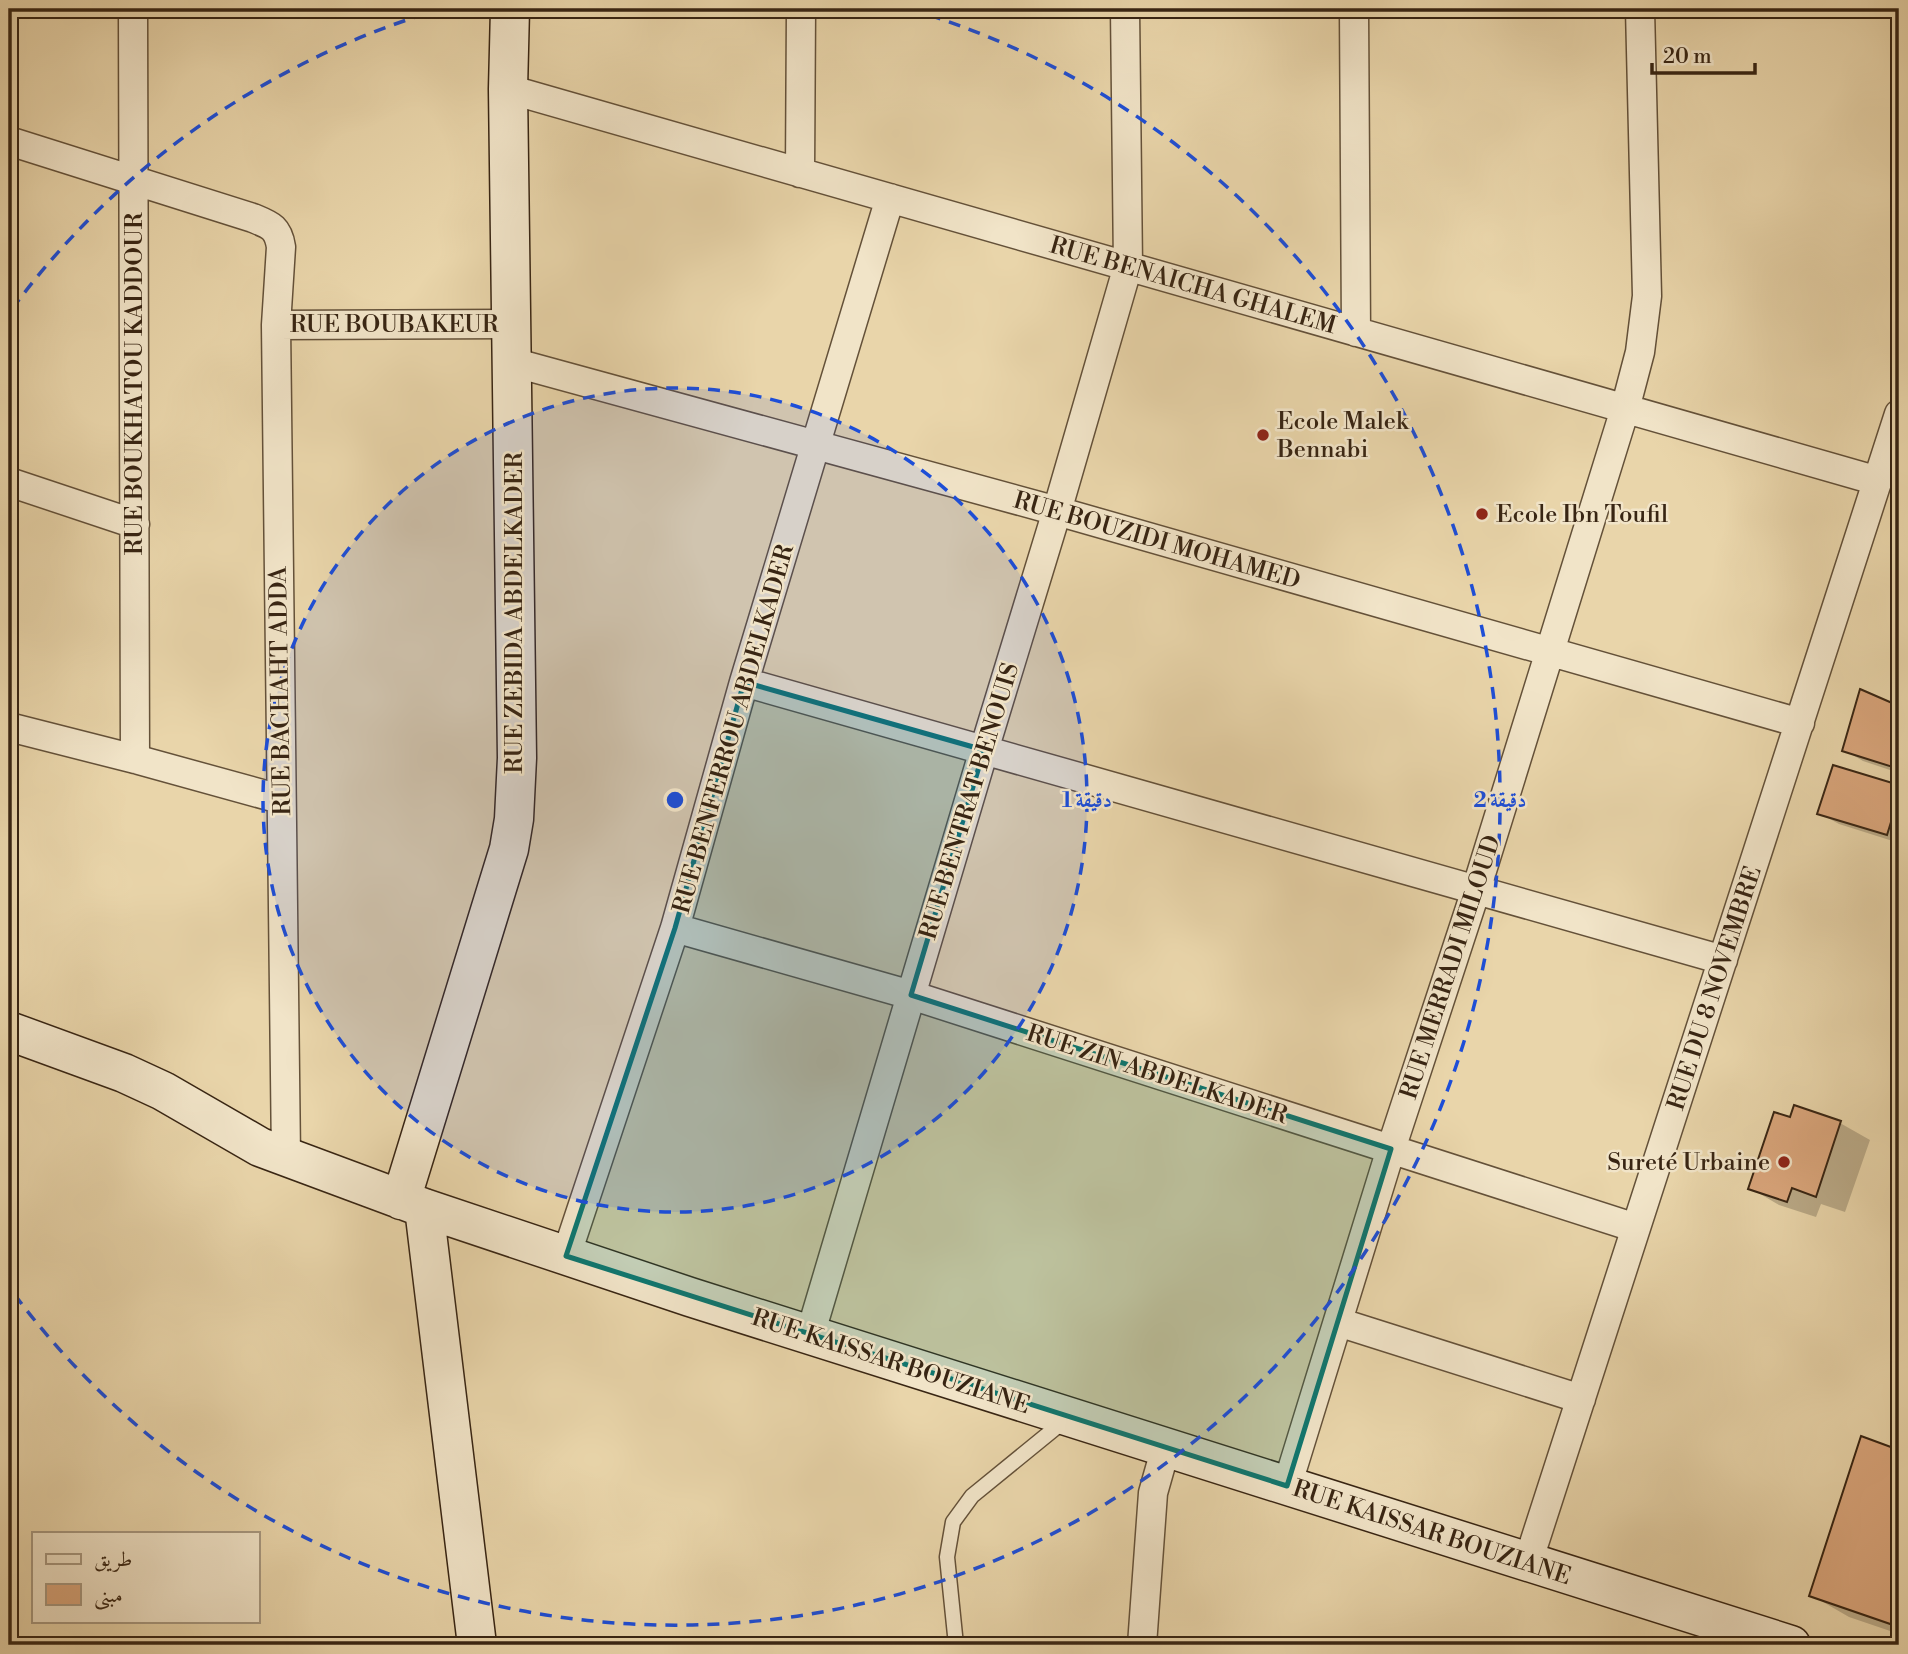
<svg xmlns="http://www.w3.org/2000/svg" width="1908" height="1654" font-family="'Libre Bodoni',Amiri,serif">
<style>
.shadow{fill:#0003}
.building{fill:#daa67c;stroke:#382513;stroke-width:2}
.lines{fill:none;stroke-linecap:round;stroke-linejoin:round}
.lane-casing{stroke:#645139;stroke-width:17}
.street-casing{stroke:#645139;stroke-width:31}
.secondary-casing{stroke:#382513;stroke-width:41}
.lane{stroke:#f1e4c8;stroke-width:14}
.street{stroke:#f1e4c8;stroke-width:28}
.secondary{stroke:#f1e4c8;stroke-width:38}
.marked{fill:#0f766e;fill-opacity:0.2;stroke:#0f766e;stroke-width:5;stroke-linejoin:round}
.ring{fill:none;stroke:#1d4ed8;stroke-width:3.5;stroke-dasharray:12 9}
.poi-dot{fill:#8f2418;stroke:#f1e4c8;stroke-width:2.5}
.labels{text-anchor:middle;stroke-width:5;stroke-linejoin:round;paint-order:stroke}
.street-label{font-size:24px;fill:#382513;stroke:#f1e4c8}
.poi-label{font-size:24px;fill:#382513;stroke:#f1e4c8;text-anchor:start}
.centre{fill:#1d4ed8;stroke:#f1e4c8;stroke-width:3.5}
.ring-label{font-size:21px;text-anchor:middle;font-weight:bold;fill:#1d4ed8;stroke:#f1e4c8;stroke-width:5;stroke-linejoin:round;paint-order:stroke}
</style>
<rect width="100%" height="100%" fill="#e9d5aa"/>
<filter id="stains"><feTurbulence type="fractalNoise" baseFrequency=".00286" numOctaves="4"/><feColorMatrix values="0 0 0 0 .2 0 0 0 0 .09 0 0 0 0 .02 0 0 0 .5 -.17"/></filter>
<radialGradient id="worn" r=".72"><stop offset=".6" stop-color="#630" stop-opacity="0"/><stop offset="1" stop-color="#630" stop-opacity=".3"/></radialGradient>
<path class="shadow" d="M1861 691 1899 707V773L1863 761 1844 750Z
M1834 767 1899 787V843L1839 824 1819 813Z
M1795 1108 1840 1123 1870 1140 1845 1212 1821 1204 1816 1217 1779 1205 1750 1188 1791 1119Z
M1862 1438 1899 1452V1634L1849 1617 1811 1595Z"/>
<path class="building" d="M1860 689 1899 706V769L1842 751Z
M1833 765 1899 785V796L1887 835 1817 814Z
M1794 1105 1841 1121 1816 1197 1792 1188 1787 1202 1748 1189 1774 1112 1790 1117Z
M1861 1436 1899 1450V1627L1809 1596Z"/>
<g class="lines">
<g class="lane-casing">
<path id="lane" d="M956 1645 947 1557 953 1522 972 1496 1064 1421"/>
</g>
<g class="street-casing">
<path id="street" d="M133 9 135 759
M1354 9 1356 332
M508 89 1878 481
M9 141 253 218C270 225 278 227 281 247L276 325 286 1157
M800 173 801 9
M276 325 511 324
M512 362 1057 511 1800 723
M9 482 135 524
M744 682 1723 960
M9 727 135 759 280 799
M675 928 911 995 1636 1228
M566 1256 675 928 744 682 890 198
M1338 1322 1581 1399
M810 1335 984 750 1057 511 1128 266 1125 9
M1287 1486 1391 1149 1476 890 1625 409 1640 352 1647 296 1640 9
M1528 1562 1899 414
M1142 1645 1153 1493 1166 1447"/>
</g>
<g class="secondary-casing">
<path id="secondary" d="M9 1031 124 1073 163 1091 260 1147 424 1208 690 1297 1791 1645
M401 1200 509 849 514 819 517 758 508 89 510 9
M424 1208 477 1645"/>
</g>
<use href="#lane" class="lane"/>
<use href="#street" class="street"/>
<use href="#secondary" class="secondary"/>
</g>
<path class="marked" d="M744 682 984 750 911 995 1391 1149 1287 1486 566 1256 675 928Z"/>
<circle cx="675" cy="800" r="412" fill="#1d4ed8" fill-opacity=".12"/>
<g class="ring">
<circle cx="675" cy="800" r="412"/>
<path d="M12 309A825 825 0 0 1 441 9M909 9A825 825 0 1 1 12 1291"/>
</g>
<g class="poi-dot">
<circle cx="1263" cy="435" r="7"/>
<circle cx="1482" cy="514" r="7"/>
<circle cx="1784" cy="1162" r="7"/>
</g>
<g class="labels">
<g class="street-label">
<text transform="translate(1193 285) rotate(16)" y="8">RUE BENAICHA GHALEM</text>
<text x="394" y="332">RUE BOUBAKEUR</text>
<text transform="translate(134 384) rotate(-90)" y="8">RUE BOUKHATOU KADDOUR</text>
<text transform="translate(1157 540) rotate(16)" y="8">RUE BOUZIDI MOHAMED</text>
<text transform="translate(514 613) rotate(-90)" y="8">RUE ZEBIDA ABDELKADER</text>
<text transform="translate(280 691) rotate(-91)" y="8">RUE BACHAHT ADDA</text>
<text transform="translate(733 729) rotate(-74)" y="8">RUE BENFERROU ABDELKADER</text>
<text transform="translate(969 801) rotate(-73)" y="8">RUE BENTRAT BENOUIS</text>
<text transform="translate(1450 967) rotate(-72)" y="8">RUE MERRADI MILOUD</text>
<text transform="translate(1714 988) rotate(-72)" y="8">RUE DU 8 NOVEMBRE</text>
<text transform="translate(1157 1074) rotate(18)" y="8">RUE ZIN ABDELKADER</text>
<text transform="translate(891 1361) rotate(18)" y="8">RUE KAISSAR BOUZIANE</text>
<text transform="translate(1432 1532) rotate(18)" y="8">RUE KAISSAR BOUZIANE</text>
</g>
<g class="poi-label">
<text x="1277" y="429">Ecole Malek<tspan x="1277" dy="28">Bennabi</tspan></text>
<text x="1496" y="522">Ecole Ibn Toufil</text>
<text x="1770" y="1170" text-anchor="end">Sureté Urbaine</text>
</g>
</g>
<circle cx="675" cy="800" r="10" class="centre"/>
<g class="ring-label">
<text x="1087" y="807">1 دقيقة</text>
<text x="1500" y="807">2 دقيقة</text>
</g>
<rect width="1908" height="1654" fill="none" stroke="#e9d5aa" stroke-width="35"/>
<rect x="10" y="10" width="1887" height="1633" fill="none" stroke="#382513" stroke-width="3.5"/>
<rect x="18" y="18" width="1873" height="1619" fill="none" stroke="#382513" stroke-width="2"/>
<rect x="32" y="1532" width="228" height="91" fill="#f1e4c8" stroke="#a79880" stroke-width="2"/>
<rect x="46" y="1554" width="35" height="10" fill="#f1e4c8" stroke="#a79880" stroke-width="2"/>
<text x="94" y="1566" font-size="21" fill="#382513">طريق</text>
<rect x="46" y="1584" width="35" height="21" fill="#daa67c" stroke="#a79880" stroke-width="2"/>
<text x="94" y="1602" font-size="21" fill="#382513">مبنى</text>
<path d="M1652 63v10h103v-10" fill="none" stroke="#382513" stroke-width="3.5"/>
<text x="1663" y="63" font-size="21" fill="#382513" stroke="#f1e4c8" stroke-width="5" paint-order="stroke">20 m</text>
<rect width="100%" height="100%" filter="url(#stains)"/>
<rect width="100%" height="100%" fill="url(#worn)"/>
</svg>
